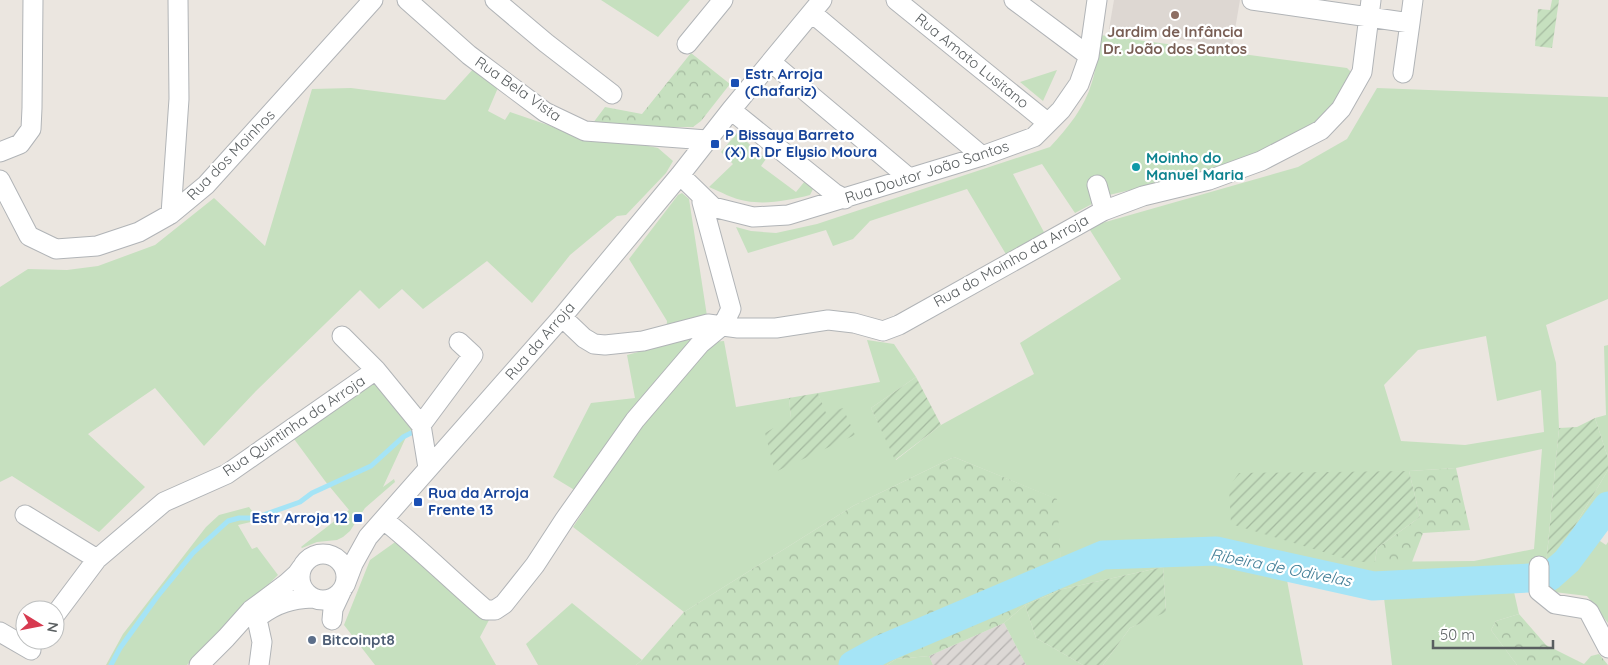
<svg xmlns="http://www.w3.org/2000/svg" width="1608" height="665" font-family="Quicksand,sans-serif">
<style>
.industrial{fill:url(#industrial-furrows)}
.education{fill:#ddd7d2}
.green{fill:#c6e0bf;fill-rule:evenodd}
.forest{fill:url(#forest-crowns)}
.garden{fill:url(#garden-furrows)}
.lines{fill:none;stroke-linecap:round;stroke-linejoin:round}
.stream{stroke:#a5e4f6;stroke-width:5}
.river{stroke:#a5e4f6;stroke-width:29}
.minor-casing{stroke:#b1b4b7;stroke-width:21}
.minor{stroke:#fff;stroke-width:19}
.education-dot{fill:#8d6e63;stroke:#fff;stroke-width:2}
.transit-dot{fill:#1a4fb4;stroke:#fff;stroke-width:2}
.culture-dot{fill:#0f9aa8;stroke:#fff;stroke-width:2}
.service-dot{fill:#5c6f8a;stroke:#fff;stroke-width:2}
.labels{text-anchor:middle;stroke-width:4.5;stroke-linejoin:round;paint-order:stroke}
.education-label{font-size:15px;font-weight:bold;fill:#785e54;stroke:#fff}
.street-label{font-size:15px;fill:#595e60;stroke:#fff}
.transit-label{font-size:15px;font-weight:bold;fill:#164399;stroke:#fff;text-anchor:start}
.culture-label{font-size:15px;font-weight:bold;fill:#0d838f;stroke:#fff;text-anchor:start}
.service-label{font-size:15px;font-weight:bold;fill:#4e5e75;stroke:#fff;text-anchor:start}
.water-label{font-size:16px;font-style:italic;fill:#3f7c95;stroke:#fff}
</style>
<defs>
<pattern id="industrial-furrows" width="10" height="10" patternUnits="userSpaceOnUse" patternTransform="scale(1.25)"><rect width="10" height="10" fill="#dcd8d5"/><path d="M-1 1l2-2M0 10L10 0M9 11l2-2" fill="none" stroke="#b5b2b0"/></pattern>
<pattern id="forest-crowns" width="20" height="18" patternUnits="userSpaceOnUse" patternTransform="scale(1.25)"><rect width="20" height="18" fill="#c6e0bf"/><path d="M2 6a3 3 0 1 1 6 0M12 15a3 3 0 1 1 6 0" fill="none" stroke="#a4b99f"/></pattern>
<pattern id="garden-furrows" width="10" height="10" patternUnits="userSpaceOnUse" patternTransform="scale(1.25)"><rect width="10" height="10" fill="#c6e0bf"/><path d="M-1 1l2-2M0 10L10 0M9 11l2-2" fill="none" stroke="#a4b99f"/></pattern>
</defs>
<rect width="100%" height="100%" fill="#ebe6e0"/>
<path class="industrial" d="M1004 623 1026 665H933L929 656Z"/>
<path class="education" d="M1114 0H1240L1232 47 1109 29Z"/>
<path class="green" d="M601 0H690L658 37Z
M1100 35 1347 68 1351 72 1329 117 1271 153 1220 169 1109 195 1075 213 1042 164 1013 174 1045 234 1007 256 967 189 870 221 853 239 833 246 826 230 748 253 736 227 751 231 776 233 817 224 1050 147C1067 129 1085 107 1092 82 1097 67 1097 50 1100 35Z
M475 67 500 83 488 111 505 120 510 112 548 125 583 140 639 144 658 148 673 161 666 173 626 215 617 216 570 255 532 303 487 261 423 309 402 289 379 309 360 290 256 391 204 446 155 388 88 434 145 487 99 532 12 476 0 482V287L28 269 67 270 98 266 155 245 214 198 265 246 312 89 351 88 445 100Z
M1057 70 1043 101 1020 82Z
M1377 88 1608 97V299L1546 325 1556 363 1559 428 1546 565 1554 561 1608 470V518L1594 537 1606 545 1608 542V623L1587 596 1546 591 1514 592 1519 614 1496 621 1491 630 1517 665H1392L1384 598 1286 575 1303 665H1103L1130 628 1166 611 1163 567 1063 589 1056 499 954 457 853 506 684 612 573 527 591 500 553 477 591 403 635 398 627 355 665 345 667 321 629 259 678 195 682 193 689 199 711 342 724 341 736 407 789 398 791 418 825 413 818 393 880 382 867 340 894 344 916 377 871 408 896 460 941 425 1034 374 1020 343 1121 279 1088 227 1298 167 1347 139ZM1486 336 1497 401 1541 390 1544 432 1465 445 1401 441 1384 385 1418 350ZM1542 449 1534 549 1474 561 1356 562 1394 472 1456 468Z
M737 133 766 159 761 166 796 192 805 181 814 187 810 195C790 200 767 205 746 201 733 199 721 192 709 187L733 164 721 152Z
M1608 345V458L1595 418 1606 415 1604 346Z
M376 382 415 425 407 435 383 487 394 479 395 482 365 508 350 531 343 537 337 540 317 542 302 548 301 547 306 543 349 510 325 481 294 439Z
M249 507 259 520 238 525 252 549 257 547 278 575 187 665H106L123 634 206 527 219 515Z
M398 540 489 620 480 637 496 665H375L344 625 370 560Z
M572 603 642 660 636 665H538L526 644Z
M1025 605 1036 638 1083 665H1026L1004 623Z
M929 656 933 665H887L896 659Z"/>
<path class="forest" d="M691 53 730 84 701 121 693 127H590L605 107 642 114Z
M954 457 1057 499 1063 589 1025 605 1004 623 929 656 896 659 887 665H636L642 660 684 612 853 506Z
M1456 468 1470 530 1423 533 1412 562H1375L1377 548 1420 517 1409 471Z
M1519 614 1546 645 1584 664 1591 656 1599 654 1608 665H1517L1491 630 1496 621Z"/>
<path class="garden" d="M1552 0H1559L1552 48 1535 46 1538 9 1550 10Z
M916 377 941 425 895 460 871 408Z
M818 393 826 413 843 408 855 435 775 472 765 433 791 418 789 398Z
M1595 418 1608 458V470L1554 561 1546 566 1559 428 1577 427Z
M1409 471 1420 517 1377 548 1375 562H1356L1231 524 1229 487 1239 473Z
M1163 567 1166 612 1130 628 1103 665H1083L1036 638 1025 605 1063 589Z"/>
<g class="lines">
<path class="stream" d="M111 665 120 648 157 597 193 553 228 521 239 518H255L300 502 312 493 371 466 403 437 411 433"/>
<path class="river" d="M853 665 882 649 1103 555 1216 551 1373 586 1549 577 1567 561 1608 506"/>
<g class="minor-casing">
<path id="minor" d="M407 0 469 55 545 112 585 131 707 140
M495 0 546 43 612 94
M896 0 1048 123
M1014 0 1089 56
M1252 0 1410 23 1413 0
M812 13 982 156
M687 44 723 0
M771 62 909 178
M1403 73 1410 23
M731 110 834 193 845 199
M0 152 20 144 31 129 32 108 33 0
M680 175 713 207 753 217 788 215 982 156 1034 137 1061 110 1079 84 1089 56 1097 0
M0 180 29 236 56 249 97 246 139 232 171 214 206 185 373 0
M1097 185 1104 210
M171 214 179 99 178 0
M562 317 584 338 594 344 605 345 643 341 708 324 738 328H776L828 320 854 323 883 331 899 325 1103 211 1143 196 1209 180 1261 161 1321 130 1341 109 1362 72 1371 0
M342 336 376 370 421 425 428 468
M421 425 473 355 459 342
M25 515 97 559
M384 520C419 548 451 580 486 610H495L504 604 535 565 565 519 635 420 700 344 723 325 731 309 702 202 703 198
M300 577a23 23 0 1 1 46 0a23 23 0 1 1-46 0Z
M1539 566V591L1555 604 1585 609 1589 612 1608 648
M345 585 353 564 368 537 562 317 680 175 731 110 822 0
M55 615 97 559 164 502 227 474 376 370
M261 615C277 603 292 599 312 598
M257 619 262 642 259 665
M332 620 333 609 341 592
M0 632 31 650
M199 665 226 638 251 610 286 584 297 574 302 567"/>
</g>
<use href="#minor" class="minor"/>
</g>
<circle class="education-dot" cx="1175" cy="15" r="5"/>
<g class="transit-dot">
<rect x="730" y="78" width="10" height="10" rx="2.5"/>
<rect x="710" y="139" width="10" height="10" rx="2.5"/>
<rect x="413" y="497" width="10" height="10" rx="2.5"/>
<rect x="353" y="513" width="10" height="10" rx="2.5"/>
</g>
<circle class="culture-dot" cx="1136" cy="167" r="5"/>
<circle class="service-dot" cx="312" cy="640" r="5"/>
<g class="labels">
<g class="education-label">
<text x="1175" y="37">Jardim de Infância<tspan x="1175" dy="17">Dr. João dos Santos</tspan></text>
</g>
<g class="street-label">
<text transform="translate(972 61) rotate(39)" y="5">Rua Amato Lusitano</text>
<text transform="translate(518 89) rotate(35)" y="5">Rua Bela Vista</text>
<text transform="translate(231 155) rotate(-46)" y="5">Rua dos Moinhos</text>
<text transform="translate(927 172) rotate(-18)" y="5">Rua Doutor João Santos</text>
<text transform="translate(1011 261) rotate(-29)" y="5">Rua do Moinho da Arroja</text>
<text transform="translate(540 341) rotate(-49)" y="5">Rua da Arroja</text>
<text transform="translate(294 426) rotate(-34)" y="5">Rua Quintinha da Arroja</text>
</g>
<g class="transit-label">
<text x="745" y="79">Estr Arroja<tspan x="745" dy="17">(Chafariz)</tspan></text>
<text x="725" y="140">P Bissaya Barreto<tspan x="725" dy="17">(X) R Dr Elysio Moura</tspan></text>
<text x="428" y="498">Rua da Arroja<tspan x="428" dy="17">Frente 13</tspan></text>
<text x="348" y="523" text-anchor="end">Estr Arroja 12</text>
</g>
<g class="culture-label">
<text x="1146" y="163">Moinho do<tspan x="1146" dy="17">Manuel Maria</tspan></text>
</g>
<g class="service-label">
<text x="322" y="645">Bitcoinpt8</text>
</g>
<g class="water-label">
<text transform="translate(1281 567) rotate(11)" y="6">Ribeira de Odivelas</text>
</g>
</g>
<g transform="translate(40 625) rotate(100)"><circle r="24" fill="#ffffff" stroke="#bdbfbf"/>
<path d="M0-4L9 19L0 12L-9 19Z" fill="#d73a50"/>
<text y="-8" font-size="14" font-weight="bold" text-anchor="middle" fill="#595e60">N</text>
</g>
<path d="M1433 640v8h120v-8" fill="none" stroke="#595e60" stroke-width="2.5"/>
<text x="1440" y="640" font-size="15" fill="#595e60" stroke="#ffffff" stroke-width="4" paint-order="stroke">50 m</text>
</svg>
